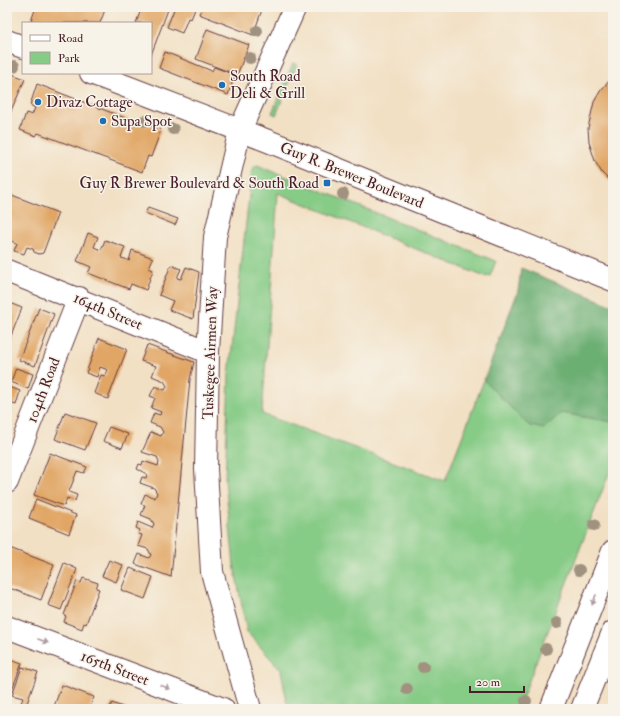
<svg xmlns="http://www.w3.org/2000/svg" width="620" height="716" font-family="'IM FELL Double Pica',serif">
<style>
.green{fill:#86cb86;stroke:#687558}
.forest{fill:#6caf73;stroke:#5b674f}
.building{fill:#e1a665}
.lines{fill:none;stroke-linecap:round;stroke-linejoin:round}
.minor-casing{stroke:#633c42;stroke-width:24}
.major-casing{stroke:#633c42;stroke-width:24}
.minor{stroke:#fff;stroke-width:22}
.major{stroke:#fff;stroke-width:22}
.tree{fill:#a0927f}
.oneway{fill:#ae9aa0}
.poi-dot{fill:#1f6fb2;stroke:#f7f3e8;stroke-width:1.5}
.labels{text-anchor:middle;stroke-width:3;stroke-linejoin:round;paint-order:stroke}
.poi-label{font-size:15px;fill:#4a1f2b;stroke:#f7f3e8;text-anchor:start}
.street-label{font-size:15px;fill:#4a1f2b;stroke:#f7f3e8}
</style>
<rect width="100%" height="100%" fill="#f7f3e8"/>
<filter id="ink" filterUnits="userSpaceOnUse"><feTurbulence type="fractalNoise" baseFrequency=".025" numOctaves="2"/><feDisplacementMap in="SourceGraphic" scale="8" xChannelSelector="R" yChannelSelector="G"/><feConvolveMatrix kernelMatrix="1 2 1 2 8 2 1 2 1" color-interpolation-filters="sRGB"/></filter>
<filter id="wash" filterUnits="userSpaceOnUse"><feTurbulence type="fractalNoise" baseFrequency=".012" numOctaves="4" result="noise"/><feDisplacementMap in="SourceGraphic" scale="16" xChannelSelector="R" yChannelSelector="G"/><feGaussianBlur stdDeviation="0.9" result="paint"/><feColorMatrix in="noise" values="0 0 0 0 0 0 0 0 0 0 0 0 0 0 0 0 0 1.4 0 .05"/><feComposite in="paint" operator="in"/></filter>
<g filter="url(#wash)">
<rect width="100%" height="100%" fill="#f2e0c4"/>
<path class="green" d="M293 63 297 64 276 115 272 113Z
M257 165 496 261 490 276 485 277 278 193 262 414 445 481 484 380 528 425 543 429 561 413 613 422V463L518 709H288L281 670 247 632 234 565 225 480 229 375 252 169Z"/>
<path class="forest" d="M521 268 613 306V422L561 413 543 429 528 425 484 380 518 291Z"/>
<g id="blocks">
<path class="building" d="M36 7H106L100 23H36L31 21Z
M142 7H169L151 55V23H136Z
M175 7H196L191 19 188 18 182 33 167 27Z
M202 7H263L253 35 199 14Z
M207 29 249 45 237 75 196 59Z
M165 52 212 71 214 67 235 75 228 95 159 68Z
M7 72 25 79 7 121Z
M613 77V184L602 173 595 161 589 142 588 128 594 102 601 90Z
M37 84 146 126 147 124 161 130 151 157 148 156 142 172 38 133 36 136 20 130 26 113 32 115 35 108 30 105Z
M7 193 58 213 43 253 39 254 34 252 33 249 27 247 24 254 14 251 17 243 7 239Z
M148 208 178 219 175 225 145 213Z
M88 233 98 237 94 247 101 250 105 240 125 247 121 258 125 259 129 261 132 250 153 258 149 268 153 270 146 290 131 284 129 289 88 273 91 267 77 261Z
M171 265 181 269 177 278 181 279 186 267 199 272 193 319 169 310 173 301 159 295Z
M7 302 22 308 7 346Z
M39 308 54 314 35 366 19 360Z
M99 338 127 349 108 399 94 393 101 375 105 376 108 370 100 367 97 377 86 373Z
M147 345 194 362 190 379 171 577 135 564 139 554 149 558 151 555 148 549 138 546 142 535 138 534 140 530 136 528 138 522 152 528 154 524 151 519 141 515 145 505 141 504 145 494 155 498 157 493 154 488 140 483 142 477 146 478 147 474 137 469 139 464 142 465 143 461 158 466 159 462 157 457 142 452 151 432 161 436 163 432 160 427 150 423 154 413 160 415 161 412 151 408 155 398 150 396 155 386 165 390 167 386 164 381 152 376 156 366 141 361Z
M16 368 33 374 28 389 11 382Z
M7 386 20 391 16 405 7 402Z
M7 408 12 410 7 424Z
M65 412 96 423 85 450 55 439Z
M109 427 128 434 122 448 103 441Z
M50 453 87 467 84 473 77 471 69 492 77 495 75 501 67 498 64 506 34 495Z
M36 499 76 515 69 534 29 518Z
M7 547 54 565 41 600 7 587Z
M109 560 123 565 116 582 102 576Z
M64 563 77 569 61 610 48 605Z
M130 568 153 577 145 599 121 590Z
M83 578 98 583 96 588 99 589 86 624 84 623 82 629 64 622 66 616 64 615 77 581 81 583Z
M8 658 22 663 9 697 7 696Z
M22 667 38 672 25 709 19 708 23 698 12 695Z
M62 685 94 697 89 709H53Z
M112 703 128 709H109Z"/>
</g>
</g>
<g filter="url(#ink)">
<use href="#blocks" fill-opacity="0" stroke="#633c42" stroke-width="1"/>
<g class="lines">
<g class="minor-casing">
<path id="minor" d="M7 271 208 352
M7 482 79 298
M7 627 223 709
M250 709 212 572 206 469 208 352 215 237 240 130 295 7"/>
</g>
<g class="major-casing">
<path id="major" d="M7 41 23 47
M91 73 268 141 613 280
M551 709 613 551
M582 709 613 632"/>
</g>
<use href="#minor" class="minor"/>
<use href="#major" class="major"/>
</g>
<g class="tree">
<circle cx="257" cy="31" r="6"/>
<circle cx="250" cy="58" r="6"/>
<circle cx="14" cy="66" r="6"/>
<circle cx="144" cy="121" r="6"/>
<circle cx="173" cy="129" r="6"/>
<circle cx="343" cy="194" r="6"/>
<circle cx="594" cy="525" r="6"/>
<circle cx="579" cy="570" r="6"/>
<circle cx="557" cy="623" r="6"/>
<circle cx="546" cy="649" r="6"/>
<circle cx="423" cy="667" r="6"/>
<circle cx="407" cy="689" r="6"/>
<circle cx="526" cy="701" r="6"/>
</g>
<defs><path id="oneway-solid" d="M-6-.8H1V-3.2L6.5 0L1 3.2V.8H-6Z"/></defs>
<g class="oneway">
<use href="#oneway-solid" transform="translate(594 600) rotate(111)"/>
<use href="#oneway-solid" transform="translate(43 641) rotate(21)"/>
<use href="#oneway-solid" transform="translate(165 687) rotate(21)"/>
</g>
</g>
<g class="poi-dot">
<circle cx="222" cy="85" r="4"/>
<circle cx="38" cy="102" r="4"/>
<circle cx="103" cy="121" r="4"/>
<rect x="323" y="179" width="8" height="8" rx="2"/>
</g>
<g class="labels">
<g class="poi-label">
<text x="230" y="81">South Road<tspan x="230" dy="17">Deli &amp; Grill</tspan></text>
<text x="46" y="107">Divaz Cottage</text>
<text x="111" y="126">Supa Spot</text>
<text x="319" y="188" text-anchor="end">Guy R Brewer Boulevard &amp; South Road</text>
</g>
<g class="street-label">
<text transform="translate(352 175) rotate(22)" y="5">Guy R. Brewer Boulevard</text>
<text transform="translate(108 311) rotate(23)" y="5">164th Street</text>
<text transform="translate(210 353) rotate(-88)" y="5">Tuskegee Airmen Way</text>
<text transform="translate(43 390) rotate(-69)" y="5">104th Road</text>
<text transform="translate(115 668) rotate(21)" y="5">165th Street</text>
</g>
</g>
<rect width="620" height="716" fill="none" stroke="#f7f3e8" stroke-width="24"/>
<rect x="22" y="22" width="130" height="52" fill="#f7f3e8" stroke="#b29e9c"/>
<rect x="30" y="35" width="20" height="6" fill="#ffffff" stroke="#b29e9c"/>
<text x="58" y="42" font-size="12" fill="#4a1f2b">Road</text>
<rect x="30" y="52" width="20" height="12" fill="#86cb86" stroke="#b29e9c"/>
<text x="58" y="62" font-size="12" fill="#4a1f2b">Park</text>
<path d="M470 686v6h54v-6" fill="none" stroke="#4a1f2b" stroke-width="2"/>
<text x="476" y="686" font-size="12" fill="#4a1f2b" stroke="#f7f3e8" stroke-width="3" paint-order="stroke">20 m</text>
</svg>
